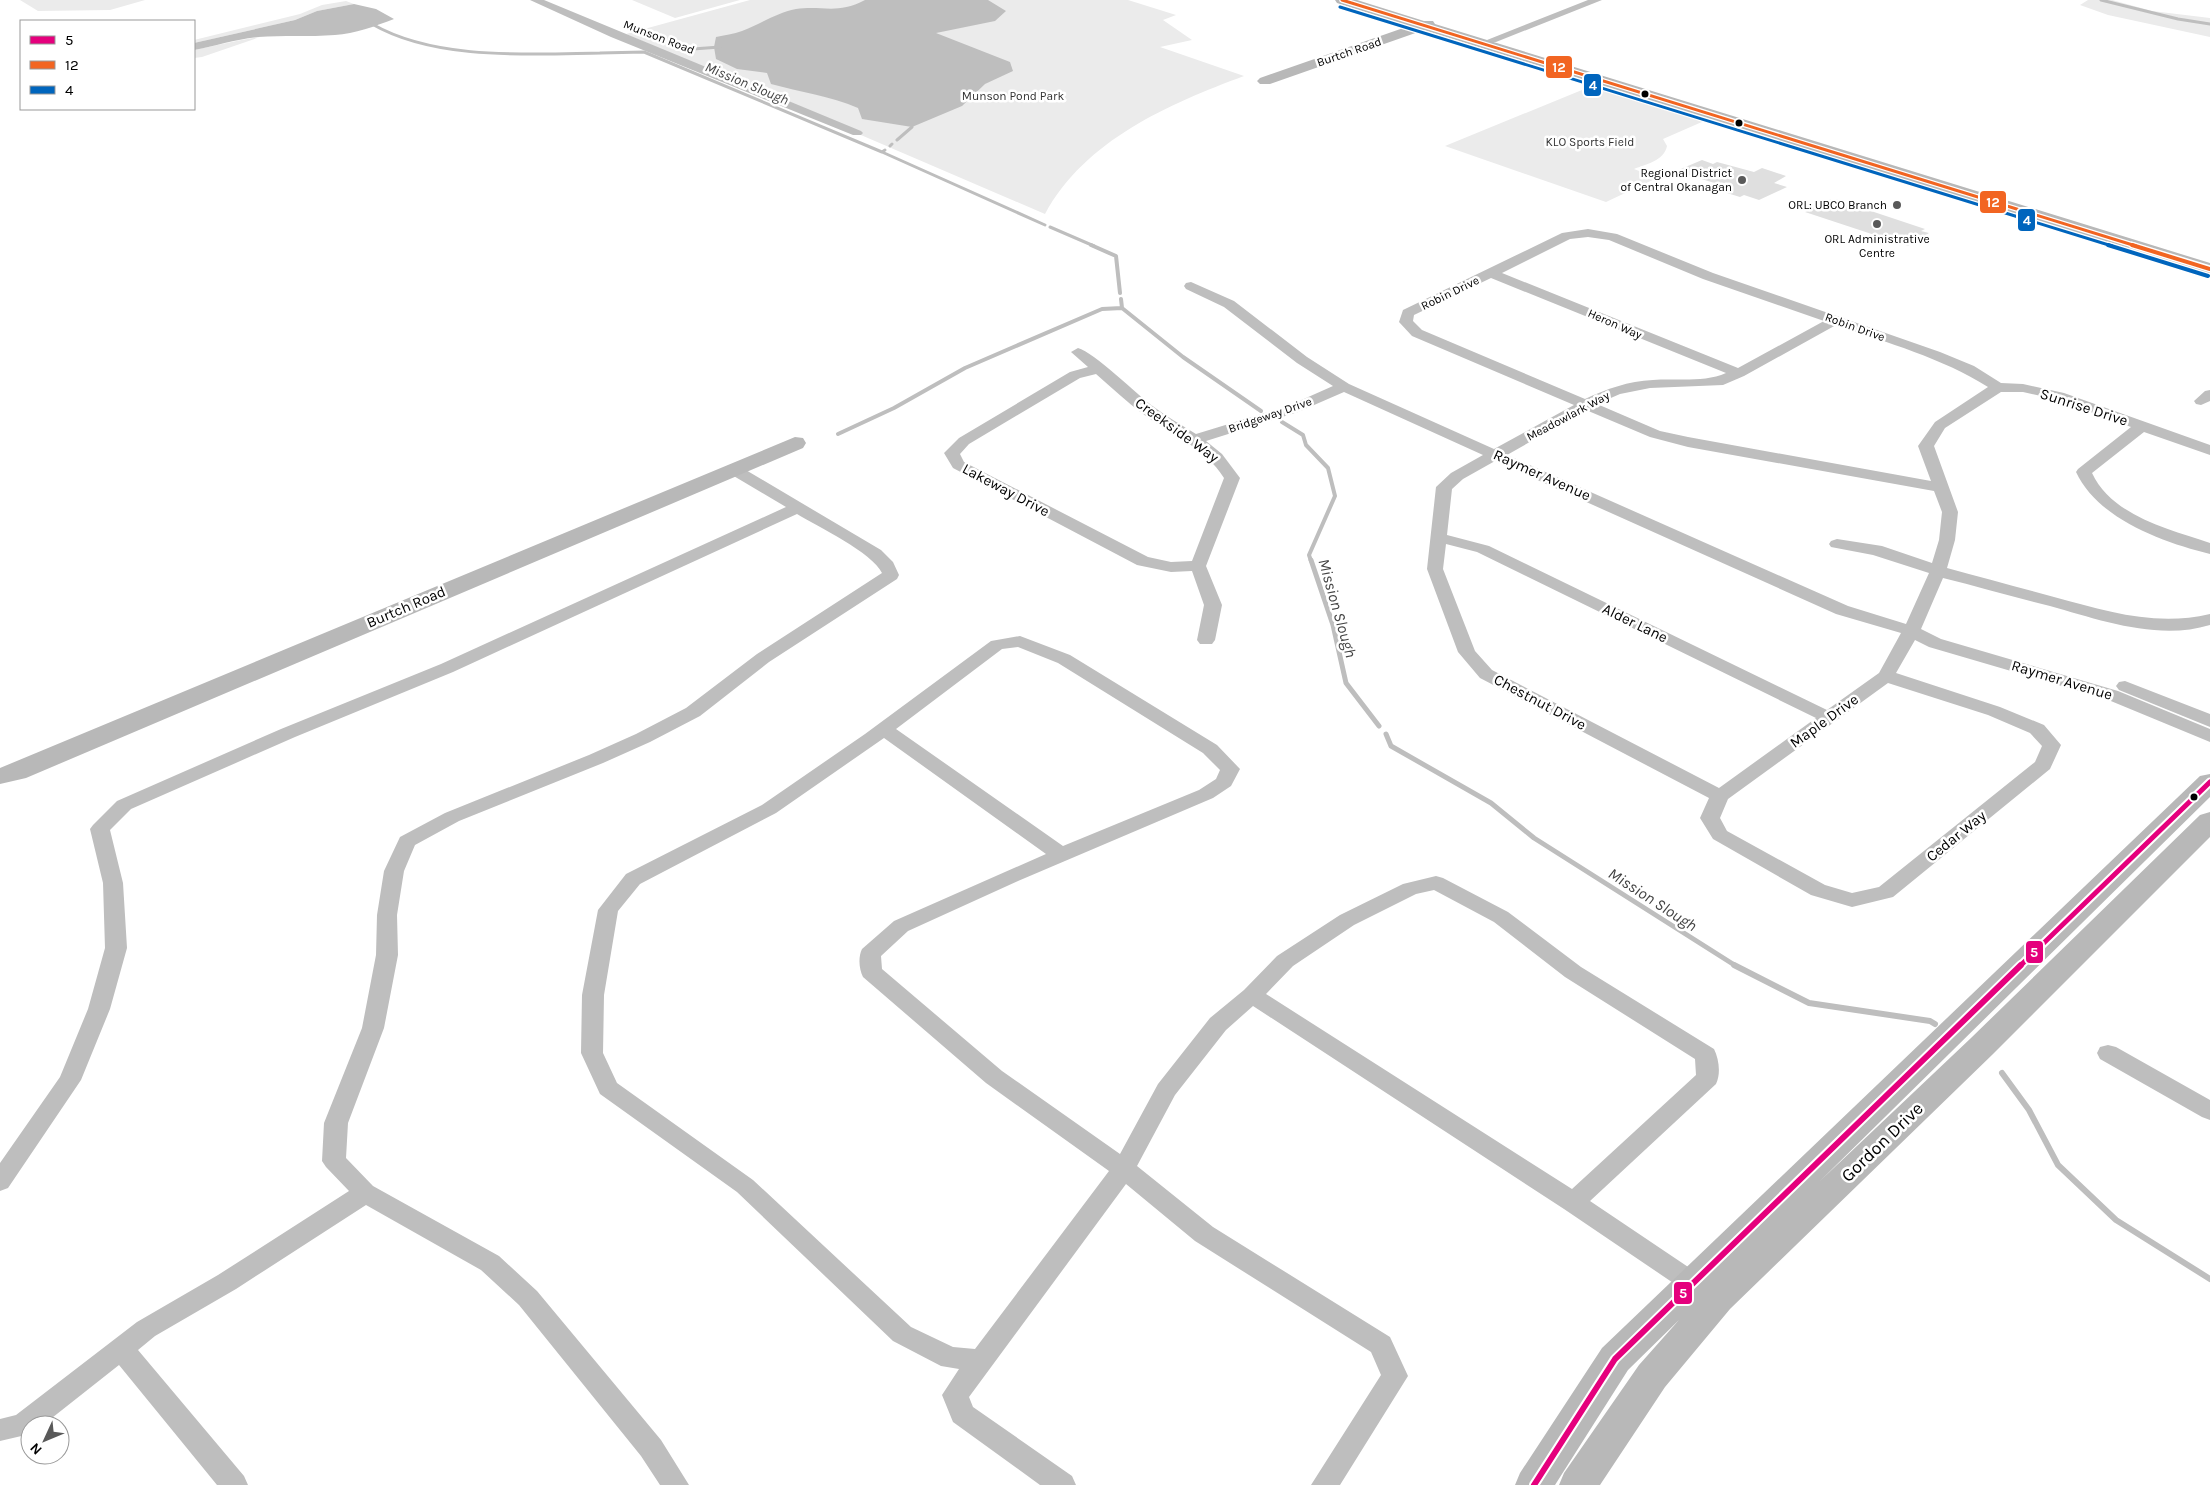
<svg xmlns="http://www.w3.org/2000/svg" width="2210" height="1485" font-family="Karla,sans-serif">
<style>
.green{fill:#ebebeb}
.water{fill:#bebebe}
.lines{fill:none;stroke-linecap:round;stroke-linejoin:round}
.stream-far3{stroke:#bebebe;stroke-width:3}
.stream-far2{stroke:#bebebe;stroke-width:4}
.stream-far1{stroke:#bebebe;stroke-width:5}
.stream{stroke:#bebebe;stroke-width:6}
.building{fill:#dfdfdf}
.street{fill:#bebebe;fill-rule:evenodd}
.secondary{fill:#b8b8b8;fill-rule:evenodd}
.bus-1-far1-casing{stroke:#fff;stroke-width:9}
.bus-1-casing{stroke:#fff;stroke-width:10}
.bus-2-far1-casing{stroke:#fff;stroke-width:5.5}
.bus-2-casing{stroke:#fff;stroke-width:7}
.bus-3-far1-casing{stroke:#fff;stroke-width:5.5}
.bus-3-casing{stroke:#fff;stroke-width:7}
.bus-1-far1{stroke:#e5007d;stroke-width:5}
.bus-1{stroke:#e5007d;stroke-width:6}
.bus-2-far1{stroke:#f26522;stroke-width:3}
.bus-2{stroke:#f26522;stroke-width:4}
.bus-3-far1{stroke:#0065bd;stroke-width:3}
.bus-3{stroke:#0065bd;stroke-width:4}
.bus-dot{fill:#000;stroke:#fff;stroke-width:2}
.poi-dot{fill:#595959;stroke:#fff;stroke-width:2}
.labels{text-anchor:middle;stroke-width:5;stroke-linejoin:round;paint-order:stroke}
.far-street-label{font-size:12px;fill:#000;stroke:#fff}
.far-park-label{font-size:12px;fill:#323232;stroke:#fff}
.far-poi-label{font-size:12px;fill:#000;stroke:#fff;text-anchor:end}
.far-water-label{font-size:14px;font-style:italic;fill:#434343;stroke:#fff}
.street-label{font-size:15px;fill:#000;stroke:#fff}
.water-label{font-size:16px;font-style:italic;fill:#434343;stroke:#fff}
.near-street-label{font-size:18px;fill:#000;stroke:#fff}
.line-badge{stroke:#fff;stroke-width:2}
.badge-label{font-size:14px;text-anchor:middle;font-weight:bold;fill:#fff}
</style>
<rect width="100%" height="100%" fill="#fff"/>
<path class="green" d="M20 0H145L110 10 38 11Z
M632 0H740L675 18Z
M750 0H1128L1176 15 1163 20 1192 40 1160 47 1244 76C1169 104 1085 140 1045 214L626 34Z
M2088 0H2112L2152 11 2210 18V37L2108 15 2080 5Z
M346 1 354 4 317 11 295 20 194 43V40L300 14 322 5Z
M260 37 202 57 194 58V50C216 46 237 40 260 37Z
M1599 83 1711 118 1663 139 1667 146C1664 161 1646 164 1634 169L1657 178 1606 202 1445 146Z"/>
<path class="water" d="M865 0H988L1006 11 995 21 936 33 1010 62 1013 71 985 84 962 106 912 127 862 119 858 108C830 96 800 92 771 84L767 73 737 69 716 59 714 47 716 37C724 35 734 34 742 31 760 24 776 13 796 9 823 5 836 15 865 0Z
M354 4 376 9 394 19C375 26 355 34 335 35 309 37 283 35 258 37 236 39 215 46 194 50V43L295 20 317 11Z"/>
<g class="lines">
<path class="stream-far3" d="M2101 0 2178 19 2210 24
M372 24C436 61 530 54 602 53
M693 49 720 47
M600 53 644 52 882 152
M897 140 912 127
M890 146 892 144
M885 150 882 152 1045 225
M1050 227 1094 246"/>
<path class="stream-far2" d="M1091 245 1116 256 1120 293
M1121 299 1122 308 1183 357 1261 411
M1282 422 1303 435 1306 445 1328 468 1335 496 1309 555 1311 561
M838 434 894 408 965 368 1102 309 1122 308"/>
<path class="stream-far1" d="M1311 560 1333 625 1346 683 1379 726
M1386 734 1391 746 1491 803 1534 838 1736 966"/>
<path class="stream" d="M1734 965 1809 1003 1930 1021 1935 1024
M2002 1073 2029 1110 2058 1165 2116 1220 2210 1279"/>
</g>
<path class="building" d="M1702 160 1713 164 1717 162 1754 172 1762 168 1786 176 1774 183 1787 187 1759 200 1744 195 1740 197 1717 190 1724 186 1676 171Z
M1835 199 1925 229 1921 231 1929 233 1908 246 1805 212 1828 200Z"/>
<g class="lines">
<path class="street" d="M530 0H544L861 131 863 133 861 135H853L611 37Z
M1588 0H1602L1496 42H1488L1487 40Z
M1588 229 1617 234 1713 273 1940 352 1974 366 2001 383 2023 384 2064 393 2210 445V455L2144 432 2092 473C2112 516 2169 529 2210 543V554C2162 542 2098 519 2076 472L2078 469 2131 427 2055 399 2023 392H2001L1945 428 1934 446 1958 512 1955 540 1947 568C1983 578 2018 587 2054 597 2107 611 2155 627 2210 614V625C2158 641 2100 620 2050 606 2014 597 1979 587 1943 578L1921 629 1941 639 2118 691 2210 729V742L2106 699 1929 647 1915 640 1896 673 2000 707 2044 725 2061 745 2050 769 1893 897 1852 907 1811 895 1713 839 1700 818 1709 798 1480 678 1458 652 1427 569 1436 487 1451 473 1483 455 1344 392 1298 412 1206 441 1222 454 1240 478 1206 566 1222 605 1215 640 1212 644H1200L1197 640 1204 605 1192 571 1171 572 1137 565 953 468 944 453 959 438 1070 372 1088 367 1071 352 1078 348C1094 352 1137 395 1154 407 1167 417 1182 425 1196 434L1288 406 1333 386 1297 363 1224 307 1186 289 1184 286 1186 283 1191 282 1234 301 1307 357 1349 384 1494 449 1574 405 1412 336 1399 322 1403 310 1562 233ZM1588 237 1609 240 1703 279 1824 321 1738 368 1502 273 1570 239ZM1491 278 1726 373C1704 383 1676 378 1653 380 1628 381 1607 389 1585 399L1422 330 1413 321 1414 315ZM1836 325C1888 343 1942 358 1988 387L1935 422 1918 446 1931 481 1688 437 1660 431 1597 404 1620 394 1650 388 1723 385 1744 376ZM1096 374C1112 388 1127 402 1143 414 1171 435 1205 447 1224 478L1192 561 1171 562 1148 557 964 462 960 454 969 444 1080 378ZM1586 410 1650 437 1688 447 1934 491 1942 512 1939 540 1932 563 1882 546 1837 539 1831 541 1829 544 1831 547 1873 555 1929 573 1906 624 1848 606 1507 455ZM1495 461 1836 614 1901 633 1879 673 1827 710 1489 546 1447 535 1452 489 1463 479ZM1446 544 1477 552 1816 718 1719 788 1492 670 1475 651 1443 569ZM1888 683 1988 715 2030 733 2042 746 2035 762 1879 887 1852 893 1825 885 1727 831 1720 818 1728 799Z
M2210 390V401L2201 405 2196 404 2194 401 2205 391Z
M733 464 739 466 881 550 893 562 899 575 897 579 769 662 700 716 650 742 603 763 459 821 415 845 404 871 397 915 398 955 384 1028 348 1123 346 1158 373 1186 499 1256 537 1291 661 1440 689 1485H660L641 1456 519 1305 481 1270 366 1205 236 1289 155 1336 138 1350 244 1476 248 1485H217L119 1365 43 1425H30V1434L0 1441V1419L16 1415 137 1322 218 1275 349 1191 326 1167 322 1161 324 1123 362 1028 376 955 377 915 384 871 400 837 445 813 589 755 636 734 686 708 757 654 882 573C873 553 817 526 797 514L453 672 295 737 131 809 110 830 123 883 127 948 110 1009 81 1080 8 1188 0 1191V1163L60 1077 88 1009 105 948 103 883 90 829 93 825 117 801 281 729 441 664 786 507 727 472 725 469 727 466Z
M1020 636 1070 655 1217 745 1240 769 1231 786 1213 798 1018 881 908 931 881 956 882 969 1002 1071 1120 1154 1158 1084 1210 1018 1244 990 1277 956 1340 915 1403 884 1436 876 1443 878 1508 912 1581 967 1714 1049C1719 1059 1721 1074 1716 1084L1590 1201 1709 1281 1713 1288 1709 1295 1700 1298 1691 1295 1564 1209 1253 1006 1226 1030 1175 1095 1137 1166 1213 1227 1390 1337 1408 1376 1340 1485H1311L1381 1375 1371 1352 1195 1241 1126 1184 969 1397 973 1407 1072 1476 1076 1485H1040L953 1422 942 1395 959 1369 941 1366 893 1341 737 1192 600 1094 581 1053 582 995 598 910 626 874 762 805 865 734 991 641ZM1018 647 1058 663 1203 753 1220 770 1216 779 1199 790 1063 846 896 729 1002 649ZM884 738 1046 854 894 921 862 949C858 957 859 969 863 977L986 1083 1109 1171 975 1349 953 1347 911 1327 753 1180 617 1083 603 1053 604 995 618 911 640 884 776 813ZM1434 890 1494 922 1565 977 1695 1059 1696 1075 1572 1189 1266 994 1293 966 1354 925 1416 894Z
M2125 681 2210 714V727L2119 690 2116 686 2119 682Z
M2108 1045 2116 1047 2210 1100V1120L2202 1117 2100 1059 2097 1053 2100 1047Z"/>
<path class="secondary" d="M1335 0H1357L1424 21H1433L1435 24 2210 263V275L1424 30 1270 84H1260L1257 81 1260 78 1409 26 1337 3Z
M795 437 803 438 806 443 803 448 26 778 0 784V768Z
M2210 774V797L1820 1181 1971 1038 2200 815 2210 812V837L1993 1054 1730 1309 1665 1387 1600 1485H1559L1564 1473 1639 1365 1679 1320 1628 1370 1555 1485H1515L1520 1473 1602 1348 2200 776Z"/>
<g class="bus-1-far1-casing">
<path id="bus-1-far1" d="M2020 966 2210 782"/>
</g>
<g class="bus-1-casing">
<path id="bus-1" d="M1534 1485 1615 1359 2021 965"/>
</g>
<g class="bus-2-far1-casing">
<path id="bus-2-far1" d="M1342 0 2136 246"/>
</g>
<g class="bus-2-casing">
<path id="bus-2" d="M2132 245 2210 269"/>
</g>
<g class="bus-3-far1-casing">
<path id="bus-3-far1" d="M1340 7 2112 246"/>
</g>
<g class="bus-3-casing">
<path id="bus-3" d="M2108 245 2208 276"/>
</g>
<use href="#bus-1-far1" class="bus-1-far1"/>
<use href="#bus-1" class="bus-1"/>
<use href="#bus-2-far1" class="bus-2-far1"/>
<use href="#bus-2" class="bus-2"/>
<use href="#bus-3-far1" class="bus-3-far1"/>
<use href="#bus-3" class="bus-3"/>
</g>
<g class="bus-dot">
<circle cx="1645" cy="94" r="4.5"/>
<circle cx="1739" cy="123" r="4.5"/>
<circle cx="2194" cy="797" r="4.5"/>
</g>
<g class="poi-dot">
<circle cx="1742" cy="180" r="5"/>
<circle cx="1897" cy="205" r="5"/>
<circle cx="1877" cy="224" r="5"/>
</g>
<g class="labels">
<g class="far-street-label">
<text transform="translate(659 37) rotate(21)" y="4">Munson Road</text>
<text transform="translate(1349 52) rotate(-19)" y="4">Burtch Road</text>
<text transform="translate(1450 293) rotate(-26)" y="4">Robin Drive</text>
<text transform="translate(1615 324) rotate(24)" y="4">Heron Way</text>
<text transform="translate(1855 327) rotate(20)" y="4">Robin Drive</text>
<text transform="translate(1270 415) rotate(-19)" y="4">Bridgeway Drive</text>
<text transform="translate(1568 416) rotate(-28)" y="4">Meadowlark Way</text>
</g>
<g class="far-park-label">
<text x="1013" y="100">Munson Pond Park</text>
<text x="1590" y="146">KLO Sports Field</text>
</g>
<g class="far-poi-label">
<text x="1732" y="177">Regional District<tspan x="1732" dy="14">of Central Okanagan</tspan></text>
<text x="1887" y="209">ORL: UBCO Branch</text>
<text x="1877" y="243" text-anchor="middle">ORL Administrative<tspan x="1877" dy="14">Centre</tspan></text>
</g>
<g class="far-water-label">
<text transform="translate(747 83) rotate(23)" y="5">Mission Slough</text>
</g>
<g class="street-label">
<text transform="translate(2084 407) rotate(18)" y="5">Sunrise Drive</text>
<text transform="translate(1177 430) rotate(36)" y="5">Creekside Way</text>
<text transform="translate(1542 475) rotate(24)" y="5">Raymer Avenue</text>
<text transform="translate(1006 490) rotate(28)" y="5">Lakeway Drive</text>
<text transform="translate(406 607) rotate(-23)" y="5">Burtch Road</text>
<text transform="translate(1635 623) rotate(26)" y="5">Alder Lane</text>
<text transform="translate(2062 680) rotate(17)" y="5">Raymer Avenue</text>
<text transform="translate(1540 702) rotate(28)" y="5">Chestnut Drive</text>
<text transform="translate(1824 721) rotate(-36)" y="5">Maple Drive</text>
<text transform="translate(1956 836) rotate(-39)" y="5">Cedar Way</text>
</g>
<g class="water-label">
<text transform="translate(1338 608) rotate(74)" y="6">Mission Slough</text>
<text transform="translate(1653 899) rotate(33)" y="6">Mission Slough</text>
</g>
<g class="near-street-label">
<text transform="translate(1882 1142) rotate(-44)" y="6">Gordon Drive</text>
</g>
</g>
<g class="line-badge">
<rect x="1545" y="55" width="28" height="24" rx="5" fill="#f26522"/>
<rect x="1583" y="73" width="19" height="24" rx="5" fill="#0065bd"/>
<rect x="1979" y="190" width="28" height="24" rx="5" fill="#f26522"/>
<rect x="2017" y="208" width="19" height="24" rx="5" fill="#0065bd"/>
<rect x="2025" y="940" width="19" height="24" rx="5" fill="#e5007d"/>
<rect x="1673" y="1281" width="20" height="24" rx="5" fill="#e5007d"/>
</g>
<g class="badge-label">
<text x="1559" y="72">12</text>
<text x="1593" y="90">4</text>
<text x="1993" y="207">12</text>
<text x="2027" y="225">4</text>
<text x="2034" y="957">5</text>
<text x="1683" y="1298">5</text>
</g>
<rect x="20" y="20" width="175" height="90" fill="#ffffff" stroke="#999999"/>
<rect x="30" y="36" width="25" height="8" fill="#e5007d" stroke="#999999"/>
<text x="65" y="45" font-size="15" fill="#000000">5</text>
<rect x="30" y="61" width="25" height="8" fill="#f26522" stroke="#999999"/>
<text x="65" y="70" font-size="15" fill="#000000">12</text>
<rect x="30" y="86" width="25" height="8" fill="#0065bd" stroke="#999999"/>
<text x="65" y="95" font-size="15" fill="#000000">4</text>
<g transform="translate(45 1440) rotate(226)"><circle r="24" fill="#ffffff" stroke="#999999"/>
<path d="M0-4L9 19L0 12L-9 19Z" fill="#595959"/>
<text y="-8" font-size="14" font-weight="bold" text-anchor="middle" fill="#000000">N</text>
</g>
</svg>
